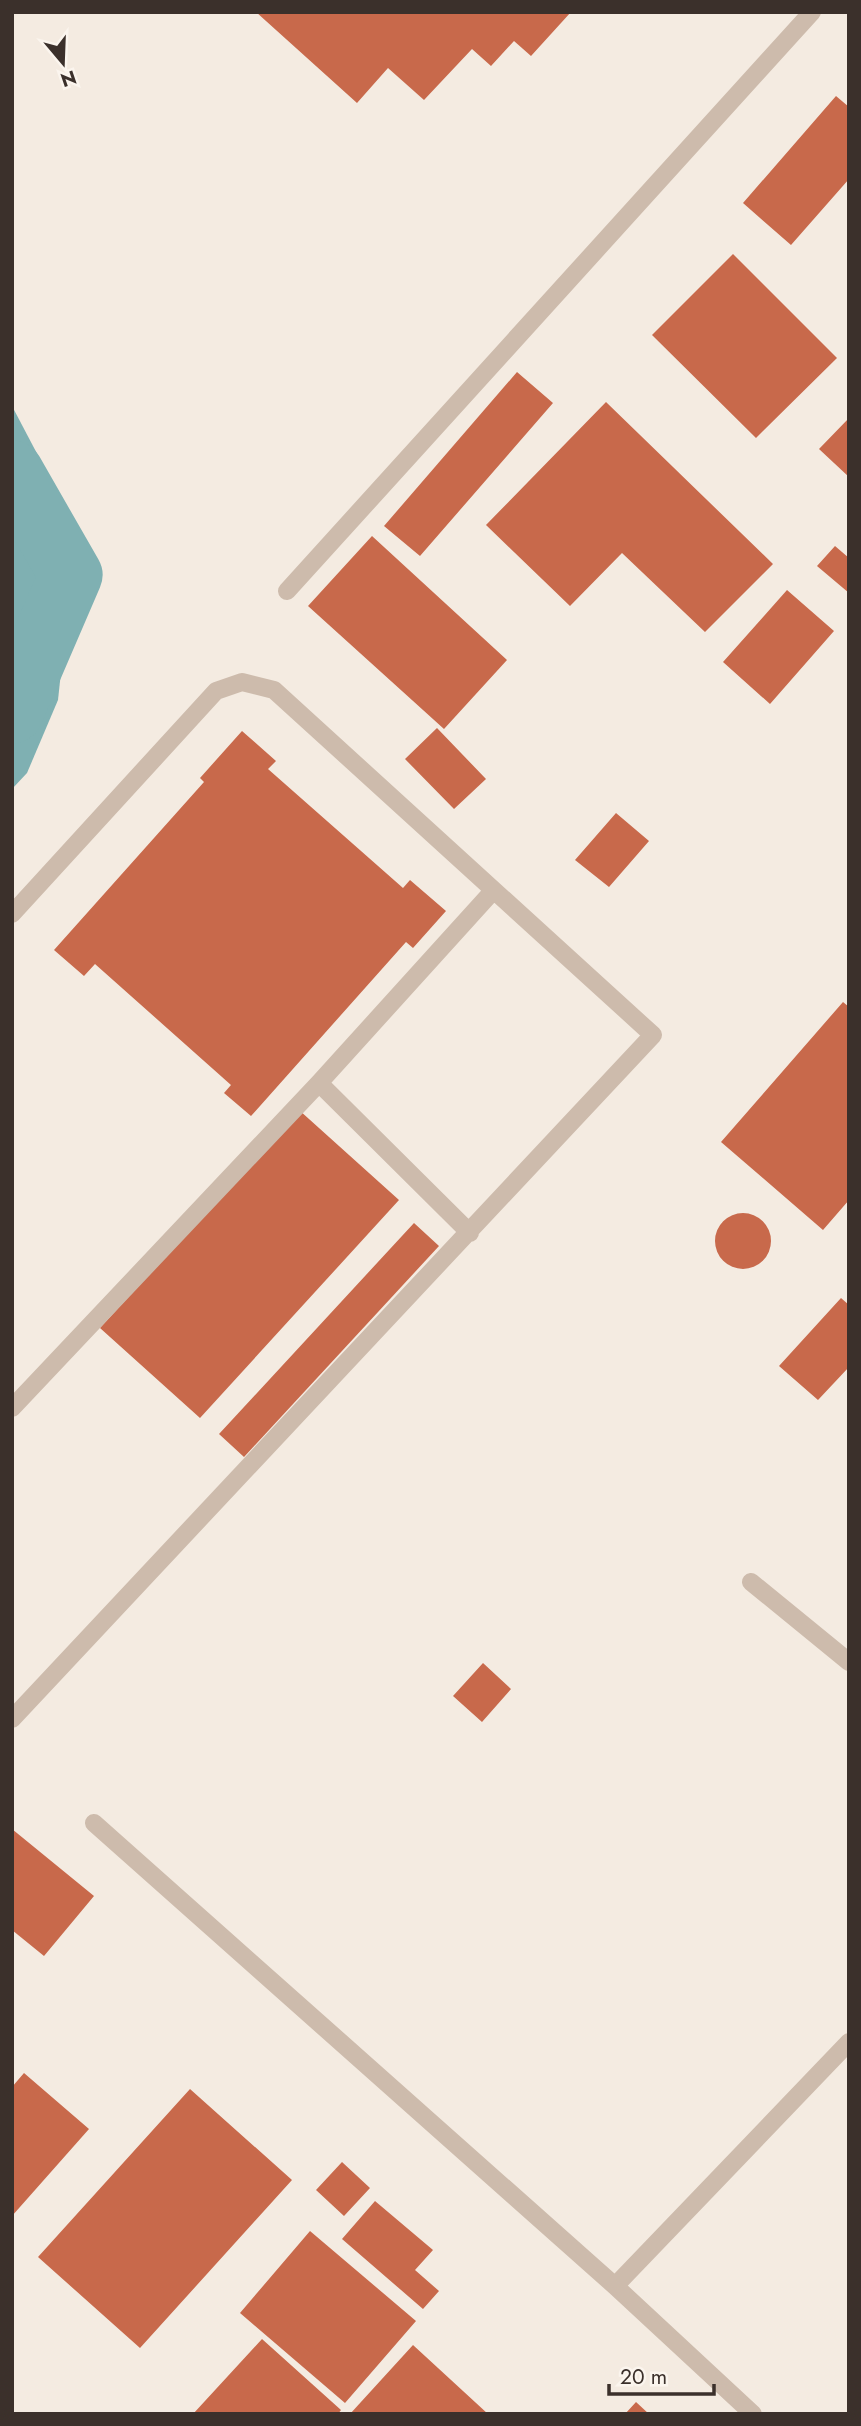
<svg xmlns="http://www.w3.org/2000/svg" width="861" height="2426" font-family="Jost,sans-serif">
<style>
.water{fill:#7fb0b2}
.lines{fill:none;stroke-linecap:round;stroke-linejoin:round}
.river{stroke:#7fb0b2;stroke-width:63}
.building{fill:#c8694b}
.service{stroke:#cdbbac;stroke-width:18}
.minor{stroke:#cdbbac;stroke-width:18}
</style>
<rect width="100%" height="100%" fill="#f4ebe1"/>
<path class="water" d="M12 406 53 484 67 616 58 700 27 773 12 789Z"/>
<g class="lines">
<path class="river" d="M12 472 71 575 12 712"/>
</g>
<path class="building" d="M256 12H571L531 56 514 41 491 66 472 49 424 100 388 68 357 103Z
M836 96 849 107V179L791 245 743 203Z
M733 254 837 358 756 438 652 335Z
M517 372 553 403 420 556 384 526Z
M606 402 773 564 705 632 622 553 570 606 486 525Z
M849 418V477L819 449Z
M372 536 507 660 444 729 308 606Z
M835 546 849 558V593L817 566Z
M787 590 834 631 770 704 723 662Z
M437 728 486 779 454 809 405 759Z
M242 731 276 761 268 769 403 888 410 880 446 911 413 948 406 942 251 1116 224 1093 231 1085 95 964 84 976 54 950 204 782 200 778Z
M616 813 649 841 609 887 575 860Z
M843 1002 849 1007V1200L823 1230 721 1142Z
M299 1110 399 1200 200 1418 100 1328Z
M715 1241a28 28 0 1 1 56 0a28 28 0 1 1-56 0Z
M414 1223 439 1246 244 1457 219 1434Z
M841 1298 849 1305V1367L818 1400 779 1366Z
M483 1663 511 1689 482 1722 453 1696Z
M12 1829 94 1896 44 1956 12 1930Z
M24 2073 89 2129 12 2216V2087Z
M190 2089 292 2180 140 2348 38 2257Z
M342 2162 370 2188 344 2216 316 2190Z
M375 2201 433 2250 415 2270 439 2291 423 2309 342 2239Z
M310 2231 416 2321 345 2403 240 2313Z
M262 2339 341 2410 338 2414H193Z
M413 2345 488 2414H350Z
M636 2402 649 2414H625Z"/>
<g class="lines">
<path class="service" d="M287 591 812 12
M12 914 216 691 242 682 274 690 653 1035 12 1719
M319 1083 470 1233
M12 1408 319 1083 492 892"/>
<path class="minor" d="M751 1582 849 1662
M94 1823 615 2286 753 2414
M615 2286 849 2042"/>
</g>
<rect width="861" height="2426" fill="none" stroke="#3b302b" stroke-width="28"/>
<g transform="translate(63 63) rotate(161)" stroke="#fbf5ee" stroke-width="5" paint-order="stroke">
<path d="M0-5L12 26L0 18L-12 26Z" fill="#3b302b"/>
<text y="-10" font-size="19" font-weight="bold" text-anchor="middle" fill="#3b302b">N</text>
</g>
<path d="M609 2384v10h105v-10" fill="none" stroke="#3b302b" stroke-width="3.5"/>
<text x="620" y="2384" font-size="21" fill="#3b302b" stroke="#fbf5ee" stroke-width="5" paint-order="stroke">20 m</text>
</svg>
